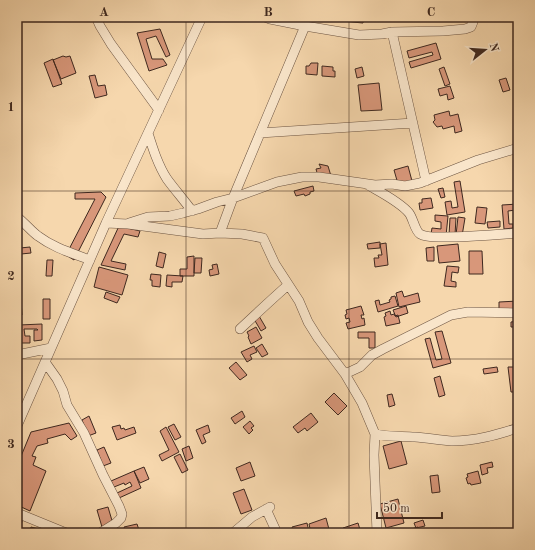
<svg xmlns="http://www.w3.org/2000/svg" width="535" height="550" font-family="'Old Standard TT',serif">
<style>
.building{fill:#d8977a;stroke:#3e281f}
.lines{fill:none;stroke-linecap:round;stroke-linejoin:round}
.minor-casing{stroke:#6c5442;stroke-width:10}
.minor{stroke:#f9e5ca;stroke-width:9}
.grid{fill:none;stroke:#3e281f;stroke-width:1;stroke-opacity:0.55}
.neatline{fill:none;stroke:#3e281f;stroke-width:1.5}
.grid-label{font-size:13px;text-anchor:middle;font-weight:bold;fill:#3e281f}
</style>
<rect width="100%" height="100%" fill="#f6d7ad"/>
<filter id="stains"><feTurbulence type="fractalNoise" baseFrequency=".005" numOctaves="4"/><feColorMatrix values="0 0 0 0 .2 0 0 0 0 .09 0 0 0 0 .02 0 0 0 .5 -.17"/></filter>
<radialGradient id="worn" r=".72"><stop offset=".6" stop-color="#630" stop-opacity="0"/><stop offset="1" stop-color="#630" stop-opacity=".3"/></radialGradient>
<path class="building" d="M342 17H364L363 23 342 21Z
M160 29 170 55 166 57 156 36 146 39 152 59H163L167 65 149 71 137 33Z
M436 43 441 59 411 68 409 62 433 55 432 52 409 58 407 51Z
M63 56 66 57 70 56 76 73 61 79 53 60Z
M53 59 62 84 53 87 44 63Z
M311 63H318L317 75 306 74V66H309Z
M322 66 333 67V71H335V77L322 76Z
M362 67 364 76 357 78 355 69Z
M444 67 450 84 445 86 439 69Z
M95 75 98 86 105 85 107 95 95 98 89 76Z
M506 78 510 90 503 92 499 80Z
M379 83 382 110 361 111 358 85Z
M450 86 454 98 448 100 447 94 440 96 438 89Z
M449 111 450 116 458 114 462 131 455 133 454 126 443 129 442 126 437 127 433 122 435 120 434 115Z
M319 164 328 166 331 176 319 180 316 169 321 168Z
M408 166 412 181 398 184 394 170Z
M460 181 465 212 447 215 445 202 451 201 452 208 458 207 454 182Z
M313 186 314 191 310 192V194L305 196 304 194 296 196 294 191Z
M443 188 445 197 441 198 438 189Z
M101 192 106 197 74 260 66 255 95 199H75V193Z
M431 198 433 208 420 210 419 203H422V199Z
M518 204V228L515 229V224L517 223 516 210 508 211 509 224H513V228L504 229 502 205Z
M477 207 487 208 485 224 475 223Z
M17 215H22L20 233H17Z
M435 215 448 216 446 236 431 234 432 228 441 229V222L435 221Z
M458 217 465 218 462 236 456 235Z
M450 218H456L455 235H449Z
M500 221V227L488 228 487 222Z
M119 226 140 231 138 237 124 234 111 261 126 264 125 270 101 265Z
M380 242V248L368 249 367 244Z
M386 243 388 265 375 267 374 258H379L378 255H382L380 244Z
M458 244 460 261 439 263 437 246Z
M30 247 31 253 21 254 20 248Z
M434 247V261H427L426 248Z
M469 251H482L483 274H469Z
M159 252 166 254 163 268 156 266Z
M194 256V276H180V269H187V257Z
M195 258H202L201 273H194Z
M47 260H53L52 276H46Z
M217 264 219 274 210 276 209 270 213 269 212 265Z
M447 266 459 267 458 273 452 272 451 281 456 282V287L444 286Z
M99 267 128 275 122 295 94 287Z
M151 274 161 275 160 287 152 286V280H150Z
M167 275 183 276 182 282H172V287L166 286Z
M514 279H518V296H514Z
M402 291 404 297 418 293 420 302 399 307 396 293Z
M106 292 120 297 117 303 104 298Z
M395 296 398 306 378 312 375 301 379 300 380 305 390 302 389 300 391 299V297Z
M43 299H50V319H43Z
M17 300H21L22 315H17Z
M518 301V310L499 311V302Z
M361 306 364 315H361L362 319 364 318 365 325 348 329 346 323 350 322 349 318 346 319 345 315 347 314 346 310Z
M406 306 408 313 396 317 393 310Z
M390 311 391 315 394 314 395 316 398 315 400 323 386 326 384 317 386 316 385 313Z
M259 316 266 328 261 331 254 319Z
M518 321V327H511V322Z
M42 324V340L34 341V330H38L37 329H24L25 336H30V343H19V325Z
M256 327 262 338 251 344 248 337 249 336 247 332Z
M442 331 451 363 433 368 425 339 430 338 436 360 442 359 435 332Z
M358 332H375V348H369V338H358Z
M518 341V346L515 347 514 342Z
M262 344 268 354 262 357 256 348Z
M254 346 257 352 250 355 252 359 247 362 241 352Z
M236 362 247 375 240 380 229 368Z
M518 363V370L515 371V364Z
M497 367 498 372 484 374 483 369Z
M508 367H514L517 392H511Z
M440 376 445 395 439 397 434 378Z
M334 393 347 406 338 415 325 402Z
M392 394 395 405 389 407 387 395Z
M242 411 245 417 235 424 231 418Z
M311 413 318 422 307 431 305 428 298 433 293 427Z
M89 416 96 433 88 436 82 420Z
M250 421 254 426 251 428 253 430 249 434 243 427Z
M69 423 77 436 71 440 65 434 47 439 48 443 37 446 32 456 36 457 33 465 46 471 30 511 17 505V466L31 432Z
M174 424 181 437 175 440 168 427Z
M120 425 121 429 124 428 125 430 134 427 136 433 117 440 112 427Z
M208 425 210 432 203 435 206 442 202 444 196 430Z
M166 427 179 452 162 461 159 455 169 450 160 431Z
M401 441 407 464 389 469 383 446Z
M189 446 193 458 186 461 182 449Z
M104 447 111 463 103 466 97 450Z
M180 454 188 470 182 473 174 457Z
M250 462 255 476 241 481 236 468Z
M492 462 493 467 487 468 488 473 482 475 480 465Z
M144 467 149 479 140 483 134 471Z
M134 471 141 488 119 498 117 493 132 486 130 482 125 485 124 483 114 487 111 481Z
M478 471 481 483 471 485 470 483 468 484 466 478 468 477 467 474Z
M438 475 440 492 432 493 430 476Z
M244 489 252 510 241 514 233 493Z
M398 499 404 523 386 528 380 504Z
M108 507 113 524 102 527 97 510Z
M326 518 330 533H311L309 524Z
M17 520 22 521 19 533H17Z
M423 520 425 526 416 528 414 523Z
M307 523 309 532 294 533 292 527Z
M358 523 361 533H345L343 528Z
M137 524 140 533H126L124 527Z
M31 527 53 533H29Z
M418 527 419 533H409L408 530Z"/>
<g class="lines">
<g class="minor-casing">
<path id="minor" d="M96 17 100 26 111 44 159 110
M265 17 270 19 305 26 359 35 382 34 392 32 443 31 465 29 471 27 473 22 471 17
M392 32 426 181
M148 133C153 149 158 165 167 179 175 190 184 200 192 211
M260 133 413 123
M368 185C380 192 400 202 409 213 413 218 415 231 420 234 427 238 437 237 444 237 469 237 493 235 518 233
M17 217C25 223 31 231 38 236 54 248 72 253 90 260
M106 223 128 224 203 234 220 233 242 234 263 238 275 264 299 301 308 322 318 338 345 374 362 403 375 434C388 437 402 436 415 437 427 438 440 440 452 441 475 441 496 435 518 428
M129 223 148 217 170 216 183 213 198 209 217 202 233 198 277 182 302 177H319L375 185 392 184 405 186 420 183 478 160 518 148
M220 233 233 198 305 26
M240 329C256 314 272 299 288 285
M17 355 51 348
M45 362 57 379 63 391 67 405 84 433 103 475 119 506 122 514 121 518 116 523 100 533
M345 374 360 367 372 355 383 349 451 315 468 312 518 313
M17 426 106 223 202 17
M375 434 374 455 377 533
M266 509 277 533
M17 513 66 533
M233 533 252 517 270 507"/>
</g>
<use href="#minor" class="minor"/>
</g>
<path class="grid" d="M186 17V533M349 17V533M17 191H518M17 359H518"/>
<rect width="535" height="550" fill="none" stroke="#f6d7ad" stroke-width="44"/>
<g transform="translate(485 50) rotate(73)" stroke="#f9e5ca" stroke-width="3" paint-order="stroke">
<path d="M0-3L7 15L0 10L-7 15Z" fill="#3e281f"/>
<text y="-6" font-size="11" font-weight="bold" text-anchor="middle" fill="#3e281f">N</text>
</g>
<path d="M377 512v6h65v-6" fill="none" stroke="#3e281f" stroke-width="2"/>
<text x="383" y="512" font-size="12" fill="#3e281f" stroke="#f9e5ca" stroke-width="3" paint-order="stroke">50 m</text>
<rect x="22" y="22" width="491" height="506" class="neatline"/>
<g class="grid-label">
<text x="104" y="16">A</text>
<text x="268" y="16">B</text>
<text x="431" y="16">C</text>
<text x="11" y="111">1</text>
<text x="11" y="280">2</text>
<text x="11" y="448">3</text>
</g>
<rect width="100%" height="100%" filter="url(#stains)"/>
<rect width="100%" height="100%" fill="url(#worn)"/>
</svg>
